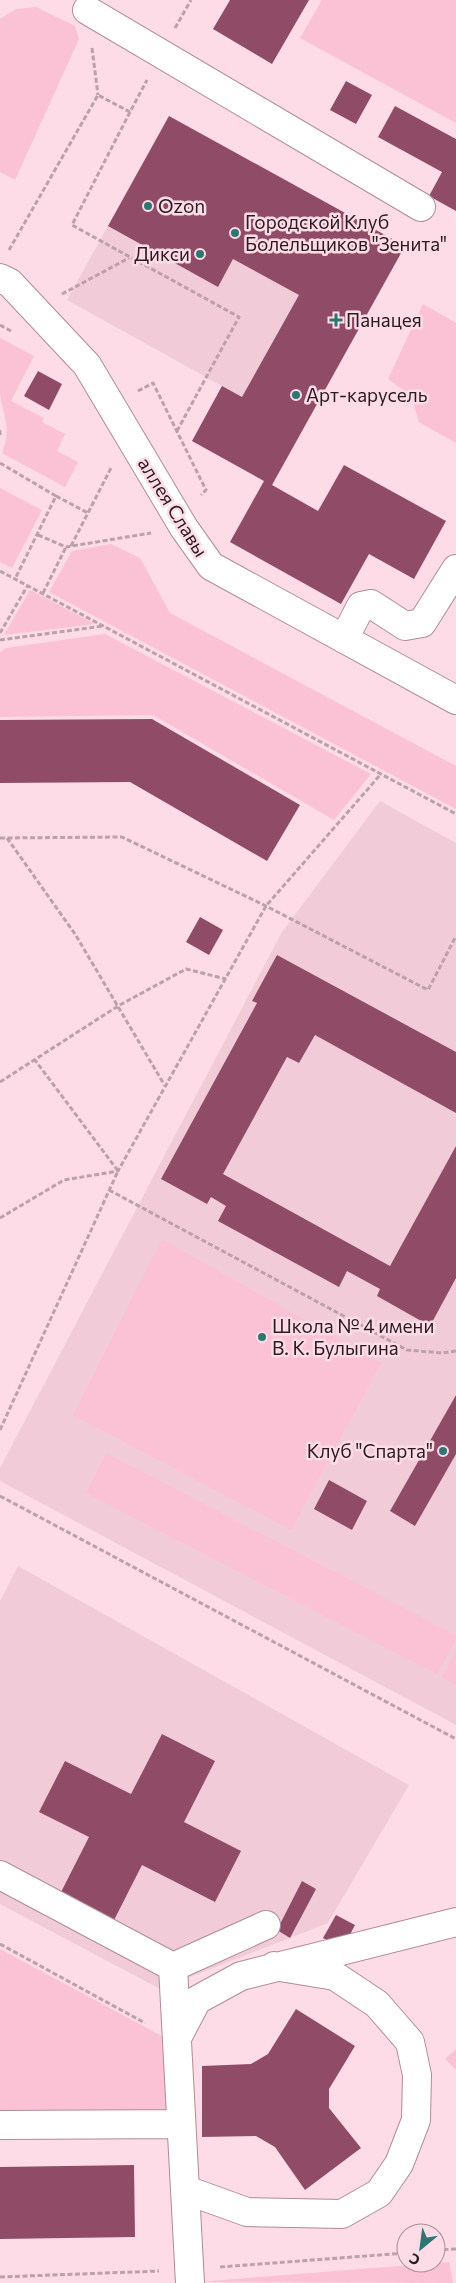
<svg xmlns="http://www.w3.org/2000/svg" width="456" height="2283" font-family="Commissioner,sans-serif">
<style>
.built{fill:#f1ccd8}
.green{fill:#fbc1d5}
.building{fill:#904c67}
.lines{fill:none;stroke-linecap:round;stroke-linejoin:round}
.minor-casing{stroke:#b08b98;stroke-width:30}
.path{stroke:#bca1aa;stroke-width:3;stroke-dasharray:5 2.5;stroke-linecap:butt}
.minor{stroke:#fff;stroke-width:28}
.poi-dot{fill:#2d7672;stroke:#fddce7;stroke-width:2}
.labels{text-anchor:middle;stroke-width:5;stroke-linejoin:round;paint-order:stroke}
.poi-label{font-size:19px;fill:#2a1c21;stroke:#fddce7;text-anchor:start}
.street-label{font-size:19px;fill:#2a1c21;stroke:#fddce7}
</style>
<rect width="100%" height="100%" fill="#fddce7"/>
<path class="built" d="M169 116 405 246 272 485 318 511 358 573 341 604 230 542 264 481 192 441 222 386 67 300Z
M380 801 456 843V1725L0 1481V1468L282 932Z
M18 1566 409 1785 328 1923 160 1989 0 1904V1601Z"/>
<path class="green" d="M322 0H456V123L300 38Z
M36 7 75 26 79 39 15 180 0 172V19L16 9Z
M423 304 456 323V443L419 422 411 396 388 379Z
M0 338 34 356 11 401 44 418 42 422 65 434 57 451 78 462 65 487 2 453C13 426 2 416 0 392 0 374 0 356 0 338Z
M0 488 42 510 12 568 0 562Z
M111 544 140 558 170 613 456 766V809L49 592 72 551Z
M30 590 95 624 4 635Z
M105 634 371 774 334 820 153 715 0 717V652L6 648Z
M162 1239 381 1363 291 1530 73 1415Z
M106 1453 456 1635V1640L437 1674 86 1493Z
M456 1651V1685L442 1678Z
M0 1949 173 2042 178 2120 0 2121Z
M456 2049V2070L445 2059Z
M449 2262 453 2283 198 2282Z"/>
<path class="building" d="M230 0H309L272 64 213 29Z
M346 81 372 95 356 124 330 110Z
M395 106 456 139V211L429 196 442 172 378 137Z
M169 116 405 246 272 485 318 511 344 465 446 521 414 579 369 554 341 604 230 542 264 481 192 441 222 386 242 397 299 295 233 259 218 287 108 226Z
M38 371 62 384 49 410 24 396Z
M152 719 300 805 267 861 130 782 0 783V720Z
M200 917 223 930 209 955 186 942Z
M277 955 456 1052V1113L315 1035 299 1063 287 1057 223 1174 390 1266 456 1146V1278L430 1326 377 1296 380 1289 347 1271 339 1287 218 1221 226 1206 211 1197 207 1204 161 1179 257 1003 252 1001Z
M456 1395V1454L415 1526 390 1511Z
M329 1480 367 1501 352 1530 314 1509Z
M162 1734 215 1761 184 1822 241 1851 215 1902 142 1865 110 1928 57 1900 89 1837 39 1812 65 1761 131 1794Z
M302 1881 316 1889 290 1938 277 1930Z
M336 1915 355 1925 343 1948 323 1938Z
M296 2009 355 2046 329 2089V2108L361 2148 305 2190 275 2147 256 2136 202 2137V2066L251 2064 268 2054Z
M134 2165 135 2237 0 2239V2167Z"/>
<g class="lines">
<g class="minor-casing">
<path id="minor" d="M87 10 421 207
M0 278 10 283 87 365 184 528 211 566 456 700
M344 639 361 606 371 604 405 626 422 623 456 569
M0 1875 173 1967 266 1925
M173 1967 190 2283
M177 2038 197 2000 241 1976 456 1922
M0 2125 181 2124
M186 2190 247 2212 342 2214 379 2193 399 2164 416 2120 417 2075 410 2042 377 2004 335 1976 274 1966"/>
</g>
<path class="path" d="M175 28 191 0
M92 48 98 95
M130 112 72 225 239 317 177 431
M9 250 98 95 130 112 147 80
M62 294 129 258
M0 325 11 331
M138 391 153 383 206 490 201 495
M0 430V436
M0 463 56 496 15 579
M56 496 88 513
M38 535 66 547 151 533
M71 546 111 468
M0 571 456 814
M43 593 66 547
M0 633 28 585
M0 640 103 626
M0 838 122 837 266 906 428 990 456 936
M7 838 75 934 165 1086
M0 1082 118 1006 186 969 226 979
M109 1190 407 1350 442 1353 456 1351
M0 1218 64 1180 118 1171 266 906 381 774
M0 1430 118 1171 35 1060
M0 1496 456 1739
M0 1944 145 2023
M436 2250 456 2249
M220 2267 406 2253
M0 2277 159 2271"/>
<use href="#minor" class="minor"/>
</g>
<g class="poi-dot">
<circle cx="148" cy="206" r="5"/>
<circle cx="235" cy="233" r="5"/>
<circle cx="200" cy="254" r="5"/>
<path d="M333.5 312.5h5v5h5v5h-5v5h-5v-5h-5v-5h5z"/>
<circle cx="296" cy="395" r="5"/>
<circle cx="262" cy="1337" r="5"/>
<circle cx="443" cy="1451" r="5"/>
</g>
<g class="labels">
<g class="poi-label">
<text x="158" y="213">Ozon</text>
<text x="245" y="229">Городской Клуб<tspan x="245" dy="22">Болельщиков "Зенита"</tspan></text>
<text x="190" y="261" text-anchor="end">Дикси</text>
<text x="346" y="327">Панацея</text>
<text x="306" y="402">Арт-карусель</text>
<text x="272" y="1333">Школа № 4 имени<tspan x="272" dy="22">В. К. Булыгина</tspan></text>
<text x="433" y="1458" text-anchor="end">Клуб "Спарта"</text>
</g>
<g class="street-label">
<text transform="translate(173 507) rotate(58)" y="7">аллея Славы</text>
</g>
</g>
<g transform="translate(421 2248) rotate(209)"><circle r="24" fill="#fddce7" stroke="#a98f98"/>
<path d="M0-4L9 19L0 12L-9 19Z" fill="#2d7672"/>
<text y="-8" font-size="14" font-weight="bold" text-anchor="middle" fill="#2a1c21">С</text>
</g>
</svg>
